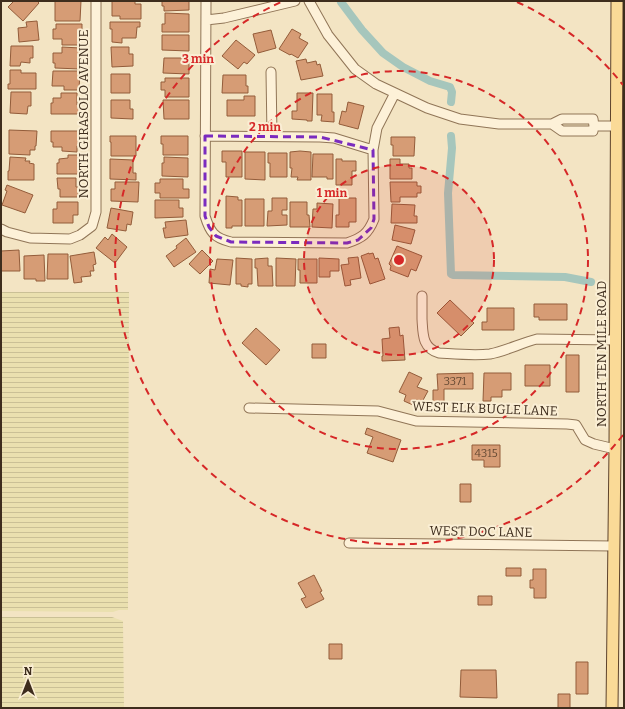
<svg xmlns="http://www.w3.org/2000/svg" width="625" height="709" font-family="Bitter,serif">
<style>
.farmland{fill:url(#farmland-rules)}
.lines{fill:none;stroke-linecap:round;stroke-linejoin:round}
.canal{stroke:#a6c6bc;stroke-width:8}
.building{fill:#d69c75;stroke:#935c3a}
.minor-casing{stroke:#907557;stroke-width:11}
.major-casing{stroke:#5e432c;stroke-width:13}
.minor{stroke:#fdf1d8;stroke-width:9}
.major{stroke:#fada97;stroke-width:11}
.marked{fill:none;stroke:#7b2cbf;stroke-width:3;stroke-dasharray:8 5;stroke-linejoin:round}
.ring{fill:none;stroke:#d62828;stroke-width:2;stroke-dasharray:7 5}
.labels{text-anchor:middle;stroke-width:4;stroke-linejoin:round;paint-order:stroke}
.number-label{font-size:11px;fill:#644933}
.street-label{font-size:13px;fill:#3e2d1d;stroke:#faeed4}
.centre{fill:#d62828;stroke:#faeed4;stroke-width:2}
.ring-label{font-size:12px;text-anchor:middle;font-weight:bold;fill:#d62828;stroke:#faeed4;stroke-width:4;stroke-linejoin:round;paint-order:stroke}
</style>
<defs>
<pattern id="farmland-rules" width="6" height="5" patternUnits="userSpaceOnUse"><rect width="6" height="5" fill="#eae0af"/><path d="M0 2.5h6" fill="none" stroke="#cac096"/></pattern>
</defs>
<rect width="100%" height="100%" fill="#f3e4c3"/>
<path class="farmland" d="M1 292H129L128 610H119L113 612 1 611Z
M1 617H112L123 621 124 708H1Z"/>
<g class="lines">
<path class="canal" d="M341 2 362 30 383 53 403 67 430 81 450 87 452 92 451 102
M451 136 452 148 448 193 451 274 453 275 565 277 591 282"/>
</g>
<path class="building" d="M14 1H37L39 3 23 21 8 7Z
M55 1H81L80 21H55Z
M112 1H135V4H141V19H120V16H112Z
M162 1H189V10L164 11V6H162Z
M165 13 189 14V32H162V24H165Z
M37 21 39 40 19 42 18 28 27 27 26 22Z
M110 22H140V27H137L136 38H122V43L112 42V29H110Z
M56 24H82V33H79V45H62V39H53V29H56Z
M292 29 301 34 299 38 308 43 298 58 291 54 290 55 279 49Z
M271 30 276 48 258 53 253 34Z
M162 35H189V51L162 50Z
M236 40 255 55 247 64 244 62 238 69 222 56Z
M11 46H33V58H30V63L21 62 20 66H10Z
M62 47 80 48V69L55 68V63H53V53H62Z
M111 47H129V54H133V66L112 67Z
M164 58H191V63H189V74L163 73Z
M306 59 307 63 316 61 317 65 320 64 323 76 301 80 296 61Z
M10 70H21V73H36V89H8V84H10Z
M53 71H80L79 90H64V86H52Z
M111 74H130V93H111Z
M223 75H246V86H248V93H222Z
M165 78H189V97H165V90H161V82H165Z
M11 92H31V106H28L27 114 10 113Z
M61 93H77V105H80V114H51V103H53V98H61Z
M297 93H313L312 121H307V120L292 119V111H297Z
M317 94H332V112H334V122L321 121 322 115H317Z
M244 96H255V116H227V100H244Z
M111 100H130V109H133V119L111 118Z
M163 100H189V119H164Z
M348 102 364 106 358 129 339 124 342 111 346 112Z
M9 130 37 131 36 146H35V150H30V155L9 154Z
M51 131H78L79 146H77V152L62 151V147H53V142H51Z
M110 136H136V156H111V142H110Z
M161 136H188V155H163V144H161Z
M391 137H415L414 156H393V145H391Z
M222 151H242V177H226V162H222Z
M300 151 311 152V180H297L298 177H291L292 168H290V152Z
M245 152H265V180L245 179Z
M268 153H287V177H270V163H268Z
M313 154H333V179H327V177H312Z
M68 155H79V174H57V163H59V159L68 158Z
M10 157 26 158 25 161H30L29 163 34 164V180H8V171H9Z
M164 157 188 158V177L162 176V163H164Z
M110 159 133 160V173H136V180L110 179Z
M336 159H342V161H356V171H352V185H336Z
M390 159H400V164H409V168H412V179H390Z
M57 178H76V187H78V197H60V189H58Z
M160 179H183V189H189V198H160V193H155V183H160Z
M115 182H139L138 202 111 201V189H115Z
M390 182H417V186H421V193H417V197H400V202H391Z
M7 185 33 195 25 213 2 205 7 191 5 190Z
M226 196 238 197V200H242V226H232V228H226Z
M272 198H287V210H282V215H287V225L267 226 268 211H272Z
M339 198H356V222H349V227H336V215H339Z
M245 199H264V226H245Z
M155 200H179V208H183V217L155 218Z
M57 202H78V215H73V223H53V209H57Z
M290 202H307V215H309L310 227H290Z
M317 203 333 204 332 228 312 227 313 209H317Z
M392 204 415 205 414 216H417V223H391Z
M111 208 133 212 131 225 127 224 126 231 107 228Z
M186 220 188 235 165 238 163 228H166L165 222Z
M395 225 415 230 411 244 392 240Z
M112 234 127 247 115 263 96 248 105 237 108 240Z
M186 238 196 252 174 267 166 256 177 248 176 246Z
M397 246 422 256 416 271 411 269 408 277 390 270 391 266 389 264Z
M19 250 20 271H1V251Z
M202 250 213 261 200 274 189 264Z
M94 252 96 264 93 265 94 271H90L91 276 81 277 82 282 74 283 70 256Z
M369 253V254L373 253 375 259 378 258 385 279 370 284 361 256Z
M48 254H68V279H47Z
M44 255 45 281H36V279H24V256Z
M358 257 361 278 350 280 351 285 345 286 341 265 349 264 348 258Z
M236 258 252 259V284H248V287L241 286V284H236Z
M268 258V266H272L273 286H258L257 268H255V259Z
M276 258 296 259 295 286H276Z
M319 258 339 259V271H330V277H319Z
M217 259 233 260 230 285 209 283 210 269 215 270Z
M298 259H317V283H300V270H298Z
M450 300 474 323 461 336 437 313Z
M534 304H567V320H539V317H534Z
M487 308H514V330H482V322H487Z
M399 327 400 336 403 335 405 360 382 361V356H383L382 339 390 338 389 328Z
M256 328 280 350 266 365 242 343Z
M312 344H326V358H312Z
M566 355H579V392H566Z
M525 365H550V386H525Z
M409 372 422 378 417 387 428 391 422 402 416 400 413 405 404 401 406 395 399 392Z
M473 373V389H444V404H433V390H438L437 374Z
M484 373H511V390H502V397H491V401H483Z
M367 428 401 440 393 462 367 453 373 437 365 434Z
M472 445H500V467H484V460H472Z
M460 484H471V502H460Z
M506 568H521V576H506Z
M533 569H546V598H534V588H530V580H533Z
M314 575 322 591 320 592 324 599 306 608 301 599 306 597 298 583Z
M478 596H492V605H478Z
M329 644H342V659H329Z
M576 662H588V694H576Z
M461 670H496L497 698 460 697Z
M558 694H570V708H558Z"/>
<g class="lines">
<g class="minor-casing">
<path id="minor" d="M206 1 205 216C210 232 214 238 231 242L347 243C362 238 368 234 374 219L373 150 377 128 395 93
M309 1 328 35 355 69 376 84 427 108 460 119 499 124H552
M206 20 224 18 295 1
M271 72 272 136
M562 119H593L594 126 593 131H562L552 124Z
M594 126H616
M205 136 320 137 334 138 373 150
M1 229 7 232 30 238 70 239 80 235 92 226 96 212V1
M422 296C422 303 422 311 422 319 423 334 422 348 439 353 455 354 474 356 490 354 506 351 521 343 537 339L615 340
M249 408 378 411 416 421 567 424 576 425 585 440 594 444 615 449
M349 543 613 546"/>
</g>
<g class="major-casing">
<path id="major" d="M612 708 615 449 617 1"/>
</g>
<use href="#minor" class="minor"/>
<use href="#major" class="major"/>
</g>
<path class="marked" d="M205 136 320 137 373 150 374 219 371 228 358 240 347 243 231 242 216 236 209 227 205 216Z"/>
<circle cx="399" cy="260" r="95" fill="#d62828" fill-opacity=".12"/>
<g class="ring">
<circle cx="399" cy="260" r="95"/>
<circle cx="399" cy="260" r="189"/>
<path d="M623 435A284 284 0 1 1 281 2M517 2A284 284 0 0 1 623 85"/>
</g>
<g class="labels">
<g class="number-label">
<text x="455" y="385">3371</text>
<text x="486" y="457">4315</text>
</g>
<g class="street-label">
<text transform="translate(83 114) rotate(-90)" y="5">NORTH GIRASOLO AVENUE</text>
<text transform="translate(601 354) rotate(-90)" y="5">NORTH TEN MILE ROAD</text>
<text transform="translate(485 408) rotate(2)" y="5">WEST ELK BUGLE LANE</text>
<text transform="translate(481 531) rotate(1)" y="5">WEST DOC LANE</text>
</g>
</g>
<circle cx="399" cy="260" r="6" class="centre"/>
<g class="ring-label">
<text x="198" y="63">3 min</text>
<text x="265" y="131">2 min</text>
<text x="332" y="197">1 min</text>
</g>
<rect width="625" height="709" fill="none" stroke="#3e2d1d" stroke-width="4"/>
<g transform="translate(28 681)" stroke="#faeed4" stroke-width="3" paint-order="stroke">
<path d="M0-3L7 15L0 10L-7 15Z" fill="#3e2d1d"/>
<text y="-6" font-size="11" font-weight="bold" text-anchor="middle" fill="#3e2d1d">N</text>
</g>
</svg>
